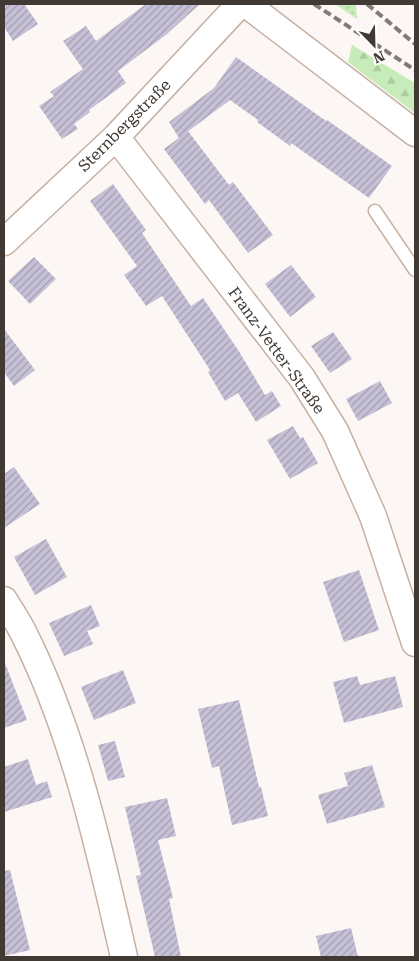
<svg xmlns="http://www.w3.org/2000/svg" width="419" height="961" font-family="'Roboto Serif',serif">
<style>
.grass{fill:url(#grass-dots)}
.forest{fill:url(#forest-firs)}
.building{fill:url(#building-hatch)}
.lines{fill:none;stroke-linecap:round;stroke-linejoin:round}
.service-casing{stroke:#c6b1a2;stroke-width:15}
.minor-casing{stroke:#c6b1a2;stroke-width:29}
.service{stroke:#fff;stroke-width:12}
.minor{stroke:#fff;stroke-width:26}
.rail{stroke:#817a75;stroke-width:4;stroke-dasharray:8 4;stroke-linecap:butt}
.labels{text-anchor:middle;stroke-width:4.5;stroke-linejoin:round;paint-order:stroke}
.street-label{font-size:16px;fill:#413933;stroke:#fff}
</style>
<defs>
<pattern id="grass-dots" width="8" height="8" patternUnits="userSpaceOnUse" patternTransform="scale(1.25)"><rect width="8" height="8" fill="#c8ecb9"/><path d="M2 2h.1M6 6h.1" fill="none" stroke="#adcba0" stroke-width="1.8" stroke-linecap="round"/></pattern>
<pattern id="forest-firs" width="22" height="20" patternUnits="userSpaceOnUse" patternTransform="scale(1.25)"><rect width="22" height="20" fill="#c8ecb9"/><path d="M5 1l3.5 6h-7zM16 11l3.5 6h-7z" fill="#adcba0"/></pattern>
<pattern id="building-hatch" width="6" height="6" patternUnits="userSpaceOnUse" patternTransform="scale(1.25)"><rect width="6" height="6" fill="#c6c1d7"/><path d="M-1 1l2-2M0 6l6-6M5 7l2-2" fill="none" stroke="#a29eaf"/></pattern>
</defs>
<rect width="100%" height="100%" fill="#fcf7f4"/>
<path class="grass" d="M335 4H353L356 6 357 19Z"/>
<path class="forest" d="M352 45 415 83V113L348 62Z"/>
<path class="building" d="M4 4H24L38 24 13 41 4 27Z
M146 4H200L167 34 118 71 126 83 89 110 90 112 74 124 78 129 62 139 39 106 54 96 50 92 83 69 63 41 86 26 96 41Z
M236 57 326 121 327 120 392 166 369 198 291 143 290 146 257 122 258 120 230 100 179 138 169 122 214 88Z
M188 131 229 185 233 182 273 235 248 253 209 200 205 204 164 149Z
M113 184 146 230 142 233 191 306 203 298 240 353 265 395 272 391 281 406 256 422 238 393 225 401 208 372 210 370 162 296 146 306 124 275 137 266 90 201Z
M34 257 56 279 30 304 8 281Z
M291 265 316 297 290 317 265 284Z
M4 329 35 370 14 386 4 372Z
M333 332 352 359 330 373 311 346Z
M380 381 392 403 358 421 346 399Z
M293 426 300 438 303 437 318 463 290 479 267 440Z
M14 467 40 504 4 528V474Z
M46 539 67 577 35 595 14 557Z
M359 570 379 630 344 642 323 582Z
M91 605 100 626 87 631 93 644 64 656 49 623Z
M5 663 27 720 4 728V664Z
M123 670 136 703 94 720 81 687Z
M357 676 360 685 395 676 403 707 344 723 333 682Z
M239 700 259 787H261L268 816 232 825 219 766 212 768 198 709Z
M115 741 125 777 108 781 98 745Z
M28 759 36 785 47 781 52 797 4 812V767Z
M372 765 385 807 327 824 318 795 348 786 344 773Z
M167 798 176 836 158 840 173 898 169 899 181 957H155L136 876 141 875 125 807Z
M10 870 30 950 4 956V871Z
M351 928 358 957H321L316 936Z"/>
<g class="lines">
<g class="service-casing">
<path id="service" d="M375 211 415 270"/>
</g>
<g class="minor-casing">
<path id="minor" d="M246 4 415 133
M116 137 302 378 335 431 373 516 415 643
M4 242 116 137 240 4
M4 600C11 612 19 623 25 636 74 734 100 851 124 957"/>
</g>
<use href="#service" class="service"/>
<use href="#minor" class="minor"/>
<path class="rail" d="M314 4 415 70
M367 4 415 44"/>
</g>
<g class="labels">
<g class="street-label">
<text transform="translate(124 125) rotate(-45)" y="6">Sternbergstraße</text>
<text transform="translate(277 350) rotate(54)" y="6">Franz-Vetter-Straße</text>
</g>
</g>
<rect width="419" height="961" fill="none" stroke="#413933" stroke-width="10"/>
<g transform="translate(374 45) rotate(157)" stroke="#ffffff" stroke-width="4" paint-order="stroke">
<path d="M0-4L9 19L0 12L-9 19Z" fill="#413933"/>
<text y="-8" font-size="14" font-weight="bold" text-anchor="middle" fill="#413933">N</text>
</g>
</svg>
